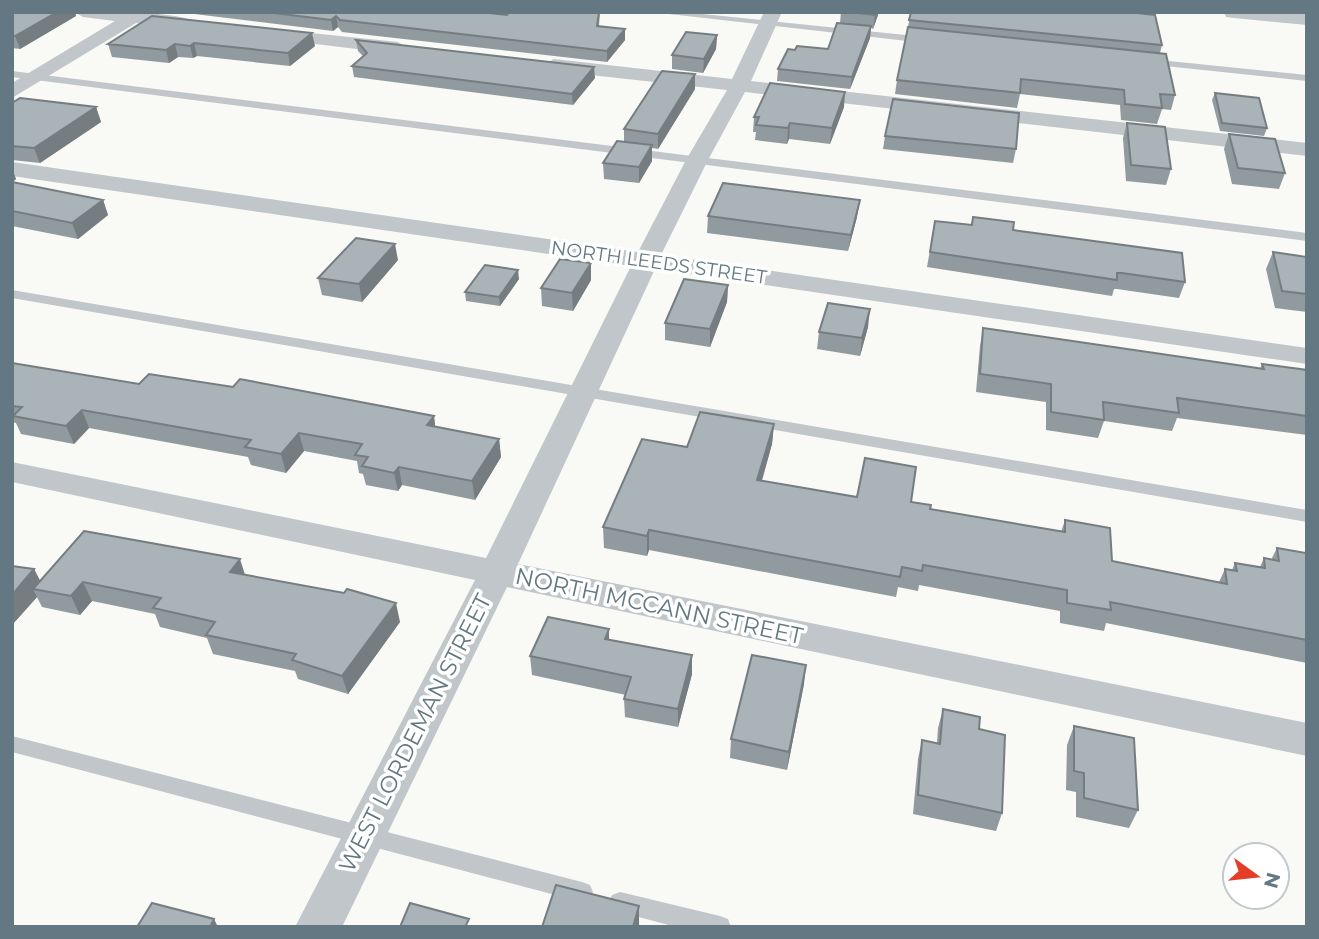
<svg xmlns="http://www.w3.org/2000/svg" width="1319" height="939" font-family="Montserrat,sans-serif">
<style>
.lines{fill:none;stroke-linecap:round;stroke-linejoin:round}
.service{fill:#c0c6c9;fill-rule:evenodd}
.minor{fill:#c0c6c9;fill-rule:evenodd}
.tertiary{fill:#c0c6c9;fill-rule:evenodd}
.wall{fill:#919a9e}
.shaded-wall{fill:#767d81}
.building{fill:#a9b3b8;stroke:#767d81;stroke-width:2}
.labels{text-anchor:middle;stroke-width:7;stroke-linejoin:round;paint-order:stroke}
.far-street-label{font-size:19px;fill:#637882;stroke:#fff}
.street-label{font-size:23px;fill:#637882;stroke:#fff}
</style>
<rect width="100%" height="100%" fill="#f9f9f6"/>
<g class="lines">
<path class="service" d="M651 12H683L925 37 930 40 925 43Z
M1149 59 1307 75V81L1146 64V60Z
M12 71 1307 233V241L12 77Z
M12 290 1307 510V522L12 298Z
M12 736 582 882 590 885 593 892 590 899 582 902 12 752Z
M620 892 720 916 728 919 731 927H676L620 912 612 909 609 902 612 895Z"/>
<path class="minor" d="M74 12C97 12 186 10 198 24L189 29 136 23 12 98V83L115 21 83 17Z
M764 12H782L751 81 1307 143V156L745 92 708 160 661 255 1307 348V364L655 269 518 564 1307 723V756L507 587 342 927H295L475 580 12 482V462L486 558 631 266 12 176V162L638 252 686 160 727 90 554 71 544 65 554 59 732 79Z
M272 29 398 42 407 48 398 54 266 38 263 34Z"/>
<path class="tertiary" d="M1224 12 1307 13V25L1234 18 1226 17Z"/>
</g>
<path class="wall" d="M12 12H75L76 16 20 49 12 48Z
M178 12H479L507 15 509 12H600L599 26 625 29V40L607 62 342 32 338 27 333 31Z
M841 12H879L873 29 871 28 870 38 850 89 777 81 778 69 795 50 828 49 840 23Z
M911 12 1162 45 1160 53 1175 95 1171 110 1162 109 1157 124 1121 120 1120 105 1020 94 1017 108 895 94 897 80Z
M152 16 315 46 290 66 197 56 193 58 178 57 169 63 112 57 108 44Z
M717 35 716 49 703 73 672 69V55Z
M356 40 595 78 573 105 354 77 352 66 363 56 358 51Z
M695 74V89L658 149 652 148V161L639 183 604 179 603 163 624 142V129Z
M1215 93 1267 128 1264 136 1220 131 1212 100Z
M12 103 96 107 101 122 40 163 12 160Z
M844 107 830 144 789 139 787 144 755 140 756 132H753L754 117Z
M1127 123 1171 169 1166 185 1126 181 1123 138Z
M1229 134 1285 173 1279 189 1232 184 1224 149Z
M885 136 1016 149 1013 163 883 149Z
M12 169 16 179 13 182 103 200 108 215 78 239 12 226Z
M708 216 857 217 848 251 707 233Z
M973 217 1185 282 1179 298 1117 289H1114L1112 296 927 267 935 221 971 225Z
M1273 252 1307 257V312L1275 308 1266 269Z
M398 260 362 302 322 295 318 278Z
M591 263V280L573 311 542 306 541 288Z
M519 279 500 306 466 301 465 292Z
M728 285 727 302 710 347 665 340V323Z
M868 327 860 356 817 349 819 332Z
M983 328 1260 369 1262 364 1307 370V435L1177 418 1172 431 1104 421 1098 438 1046 430V402L976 392 980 346Z
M12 363 139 384 233 387 434 416 435 427 499 439 501 457 475 500 402 485 398 491 366 485 363 474 359 473 357 461 304 451 286 473 251 465 248 457 89 428 74 444 21 434 16 423 12 422Z
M774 424 772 444 762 481 857 497 911 502 930 509 1061 532 1065 520 1112 561 1219 582 1225 569 1232 570 1235 563 1260 567 1264 558 1271 560 1277 548 1307 555V663L1106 623 1104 631 1060 623V611L919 585 918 591 898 587 896 597 649 550 647 556 604 548 603 527 687 447Z
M12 566 34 569 40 581 245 575 400 622 348 694 298 679 295 671 213 654 207 638 160 627 155 614 92 601 80 615 42 607 37 597 12 625Z
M609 629V640L692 674 678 727 625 717 624 699 626 695 532 675 530 656Z
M804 684 787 770 730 758 731 739Z
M943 709 979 729 1002 813 996 831 913 814 918 759 922 740 937 743 938 728Z
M1074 726 1138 810 1129 828 1076 817V792L1066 790 1067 745Z"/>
<path class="shaded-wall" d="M57 12H75L76 16 20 49 15 36Z
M876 12H879L873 29 875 15Z
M336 16 338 27 333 31 331 20Z
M871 26 870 38 850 89 852 77Z
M625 29V40L607 62V51Z
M312 33 315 46 290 66 288 53Z
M717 35 716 49 703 73 704 59Z
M194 43 197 56 193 58 190 46Z
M175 44 178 57 169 63 166 50Z
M594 67 595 78 573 105 572 94Z
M695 74V89L658 149V134Z
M845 92 844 107 830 144 832 128Z
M96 107 101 122 40 163 34 148Z
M790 123 789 139 787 144 788 128Z
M652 145V161L639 183V167Z
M12 169 16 179 12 182Z
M103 200 108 215 78 239 72 223Z
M860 200 857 217 848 251 851 235Z
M395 244 398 260 362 302 359 284Z
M591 263V280L573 311 572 293Z
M518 270 519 279 500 306 499 297Z
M728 285 727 302 710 347V329Z
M870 309 868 327 860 356 862 338Z
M82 410 89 428 74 444 66 426Z
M434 416 436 434 427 425Z
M774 424 772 444 756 500 757 480Z
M299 433 304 451 286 473 281 454Z
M499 439 501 457 475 500 472 481Z
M399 467 402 485 398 491 394 473Z
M649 530V550L647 556V536Z
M240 559 246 578 230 572Z
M34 569 44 588 33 589 37 597 12 625V595Z
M83 582 92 601 80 615 71 596Z
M396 603 400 622 348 694 342 676Z
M609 629V648L605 639Z
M692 655V674L678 727V709Z
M806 665 804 684 787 770 789 752Z
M639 906V927H633Z
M214 919 218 927H210Z"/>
<path class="building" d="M12 12H57L15 36H12Z
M266 12H479L507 15 509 12H599L597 26 625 29 607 51 340 20 336 16 331 20Z
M849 12H876L875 15Z
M911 12H1127L1155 15 1162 45 909 20Z
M152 16 312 33 288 53 194 43 190 46 175 44 166 50 108 44Z
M837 23 871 26 852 77 778 69 788 49 795 50 797 46 828 49Z
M908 27 1166 54 1175 95 1160 94 1162 108 1125 104 1124 90 1021 79 1020 93 897 80Z
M686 32 717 35 704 59 672 55Z
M356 40 594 67 572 94 352 66 367 53Z
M662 71 695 74 658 134 624 129Z
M770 83 845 92 832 128 790 123 788 128 756 125 759 117H754Z
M1215 93 1259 98 1267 128 1222 123Z
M20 98 96 107 34 148 12 146V103Z
M893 99 1019 113 1016 149 885 136Z
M1127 123 1165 127 1171 169 1131 165Z
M1229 134 1275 139 1285 173 1238 168Z
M617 141 652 145 639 167 603 163Z
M12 182 103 200 72 223 12 211Z
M723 183 860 200 851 235 708 216Z
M973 217 1014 222 1013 230 1182 253 1185 282 1122 273H1117V280L930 252 935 221 972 225Z
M356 238 395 244 359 284 318 278Z
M1273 252 1307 257V294L1282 291Z
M560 259 591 263 572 293 541 288Z
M485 265 518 270 499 297 465 292Z
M684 279 728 285 710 329 665 323Z
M828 303 870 309 862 338 819 332Z
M983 328 1264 369 1262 364 1307 370V416L1177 398 1179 413 1103 402 1104 420 1051 412V384L980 374Z
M12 363 139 384 149 374 233 387 240 379 434 416 427 425 499 439 472 481 399 467 394 473 362 466 368 457 355 455 362 444 299 433 281 454 245 447 251 440 82 410 66 426 13 416 22 407 12 406Z
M700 412 774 424 757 480 857 497 865 458 916 467 911 502 931 505 930 509 1065 532V520L1110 528 1112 561 1227 584 1225 569 1237 571 1235 563 1265 568 1264 558 1279 561 1277 548 1306 553 1307 640 1110 602 1111 610 1067 603V590L923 565 922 571 902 567 900 577 649 530 647 536 603 527 642 439 687 447Z
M84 531 240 559 230 572 344 593 347 589 396 603 342 676 292 660 296 654 206 635 215 622 153 608 161 598 83 582 71 596 33 589Z
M12 566 34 569 12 595Z
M548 617 609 629 605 639 692 655 678 709 624 699 631 677 530 656Z
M752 655 806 665 789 752 731 739Z
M943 709 980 717 979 729 1005 735 1002 813 918 795 922 740 940 744Z
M1074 726 1134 738 1138 810 1084 798V773L1074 771Z
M556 885 639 906 633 927H542Z
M152 903 214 919 210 927H137Z
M410 903 469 919 465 927H400Z"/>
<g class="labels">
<g class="far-street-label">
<text transform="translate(659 262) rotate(8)" y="7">NORTH LEEDS STREET</text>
</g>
<g class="street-label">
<text transform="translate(659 606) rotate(12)" y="8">NORTH MCCANN STREET</text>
<text transform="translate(415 733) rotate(-63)" y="8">WEST LORDEMAN STREET</text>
</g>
</g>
<rect width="1319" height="939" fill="none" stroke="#637882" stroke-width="28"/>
<g transform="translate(1256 876) rotate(105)"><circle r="33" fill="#ffffff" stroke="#c1c9cd" stroke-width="2"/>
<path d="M0-5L12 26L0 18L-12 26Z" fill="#e63d29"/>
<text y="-10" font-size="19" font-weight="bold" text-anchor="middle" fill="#637882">N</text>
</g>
</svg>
